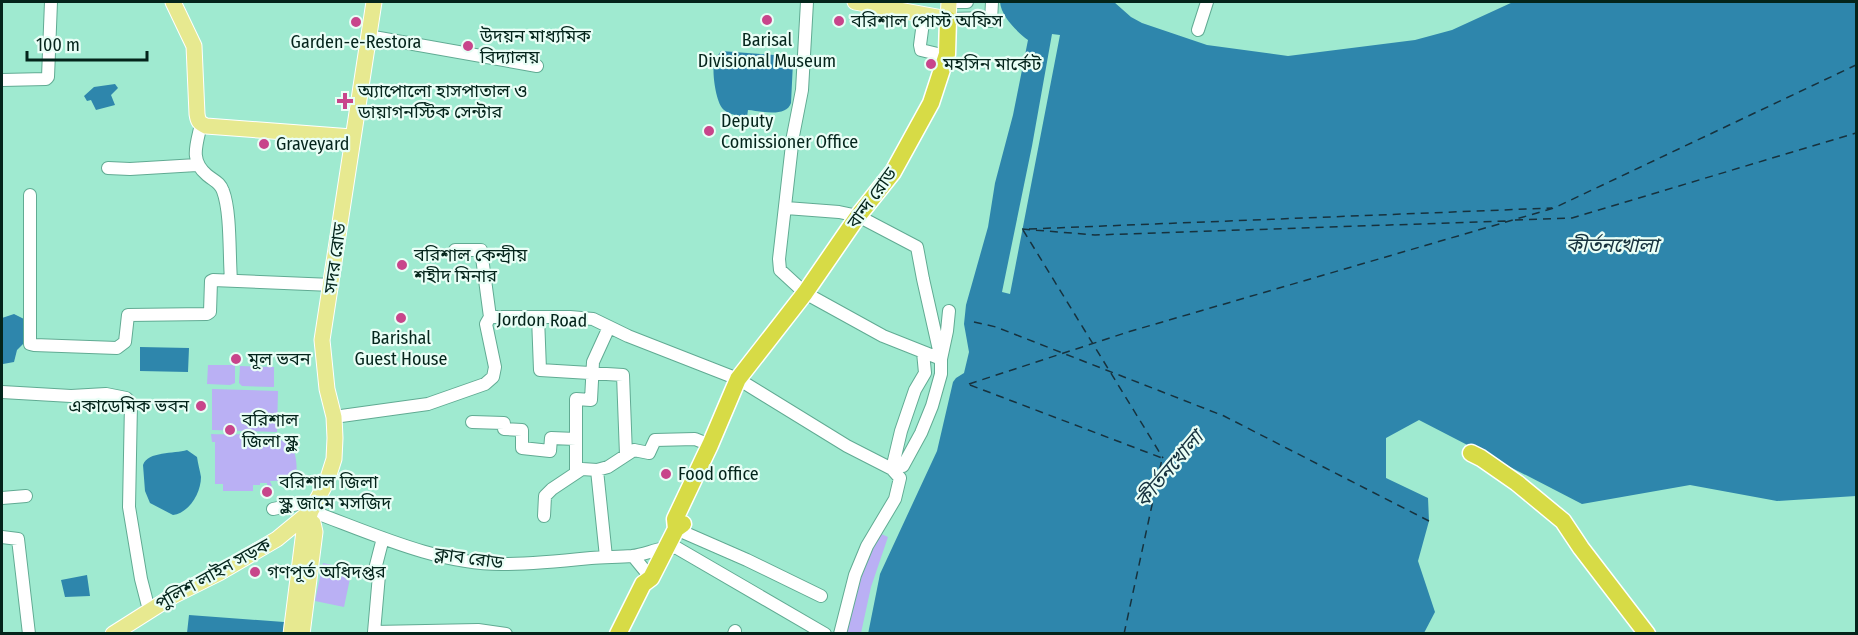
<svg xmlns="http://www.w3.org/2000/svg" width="1858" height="635" font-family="'Fira Sans Condensed','Noto Sans Bengali',sans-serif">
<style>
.green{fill:#bab0f4}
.water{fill:#2e86ac}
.pier{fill:#9fead0}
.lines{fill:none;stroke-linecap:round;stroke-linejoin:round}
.ferry{stroke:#17323e;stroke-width:1.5;stroke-dasharray:8 6;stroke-linecap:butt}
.minor-casing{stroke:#61ab93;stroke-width:14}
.major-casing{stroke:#fff;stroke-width:17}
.highway-casing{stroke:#fff;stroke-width:19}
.minor{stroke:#fff;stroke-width:12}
.major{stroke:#e7e990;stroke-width:15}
.highway{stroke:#d7db46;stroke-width:16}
.poi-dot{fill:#c8458b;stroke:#e9fef6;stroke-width:2}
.labels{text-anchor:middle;stroke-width:4.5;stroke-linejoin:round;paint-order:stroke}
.poi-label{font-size:18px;fill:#04241b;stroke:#e9fef6;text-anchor:start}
.street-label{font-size:18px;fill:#04241b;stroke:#e9fef6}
.water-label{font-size:20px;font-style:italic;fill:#17323e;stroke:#e9fef6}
</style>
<rect width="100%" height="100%" fill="#9fead0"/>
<path class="green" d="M208 365H235V383L230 385 207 384Z
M240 366 274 367V387L242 386 239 383Z
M212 389 278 391 277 432 212 430Z
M211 434C232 435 271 431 288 444 298 451 297 469 296 480L270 481 272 486 267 488V483H260V485H253V491H223V484H215V442H212Z
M877 532 888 537 871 587 861 633 842 634 860 573Z
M323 563 352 569 344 607 315 601Z"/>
<path class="water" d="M1000 2H1114L1131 17 1142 23 1207 45 1288 56 1415 40 1452 30 1513 2H1856V496L1777 501 1690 485 1582 504 1419 420 1386 438V478L1428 498 1429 521 1418 561 1435 612 1424 633 868 634 880 574 937 451 953 382 956 378 964 373 969 352 964 324 966 305 988 227 995 183 1013 115 1028 40C1017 32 1001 16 1000 2Z
M721 51 787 56 791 58 793 62 791 103C786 118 761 111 748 110L747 117C740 116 730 115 724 110 716 104 712 73 714 64 715 59 718 55 721 51Z
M115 84 118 88 111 95 115 105 96 110 91 100 87 101 84 96 94 87Z
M14 314 24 319 28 330 24 343 17 350 14 362 3 364 2 318Z
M140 347 189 348 188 372 140 371Z
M187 450 197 457C198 464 200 471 201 477 201 493 189 513 173 515L150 503 145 491 143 465C148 451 174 454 187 450Z
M87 575 90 596 65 597 61 580Z
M189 615 284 622 283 633H187Z"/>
<path class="pier" d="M1052 34 1060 35 1010 294 1002 292 1032 146Z"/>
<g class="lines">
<path class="ferry" d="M1515 220 1572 218 1856 133
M1022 229 1095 235 1507 221
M1029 229 1552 208
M1023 230 1163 458
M974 322 996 327 1224 416 1429 521
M969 384 1128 332 1554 208 1856 65
M970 385 1162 458
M1124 634 1162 459"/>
<g class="minor-casing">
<path id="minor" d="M807 2 802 90 793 136 779 259 780 270 805 293 883 336 941 359
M949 2H967
M924 15 920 45 921 50 946 56
M948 19 991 18
M991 21 992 2
M1198 30 1207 2
M368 36 537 66
M2 80 46 79 48 77 51 2
M201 124C197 144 189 160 207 175 214 181 220 182 223 191 231 212 229 256 231 280
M108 168 130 169 197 165
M30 195V344L34 345 117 348 125 342 128 315 207 314 210 312 211 281 213 280 332 285
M786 208 839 212 858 216 917 247 923 279 941 359
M455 250H481L490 317
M538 317 540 370 623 375 626 455
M2 392 71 396 106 394 126 398 131 403 129 507 141 579 149 610
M334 417 428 404 485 384 493 377 495 367 486 324 490 317H570L593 319 628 336 738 379 847 446 892 469 900 478 895 499 867 546 855 575 840 634
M472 422 504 423V429L522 430V448L550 451 551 438 576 439V472
M576 439V399L591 400 593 362 609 327
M893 465 903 466 921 433 932 406 941 374V359L947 331 949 311
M892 469 901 431 915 390 925 373 923 352
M597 470 606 557
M2 498 26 496
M273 509 298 504
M311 511C371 533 439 565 504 564 533 564 562 561 591 558 605 557 619 557 632 556 648 554 661 546 677 548L825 634
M544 516 545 496 552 489 582 469 597 470 608 467 634 450 649 453 655 440 695 439 710 445
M676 529 747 560 821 596
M2 537 18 539 29 634
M383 538 374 573 379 575 374 632 478 630 506 634
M633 556 651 578
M734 634 735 631"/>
</g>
<g class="major-casing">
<path id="major" d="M173 2 194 46 197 114C198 121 199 123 206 126L352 137
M855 2 948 19 949 2
M113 634 173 596 219 573 277 539 311 511
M291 634 304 531 311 511 327 481 334 459 335 438 334 417 327 389 322 340 374 2
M302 634 315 532 313 523"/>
</g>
<g class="highway-casing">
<path id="highway" d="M1471 453 1481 458 1517 483 1563 521 1581 548 1647 634
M676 529 675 519 710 445 738 379 805 293 858 216 893 172 931 103 947 54 948 19
M618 634 643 584 651 578 676 529 683 524"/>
</g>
<use href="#minor" class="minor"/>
<use href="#major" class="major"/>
<use href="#highway" class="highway"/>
</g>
<g class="poi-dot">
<circle cx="767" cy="20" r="6"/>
<circle cx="839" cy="21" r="6"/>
<circle cx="356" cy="22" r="6"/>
<circle cx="468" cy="46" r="6"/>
<circle cx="931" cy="64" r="6"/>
<path d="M342 92h6v6h6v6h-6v6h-6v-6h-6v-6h6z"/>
<circle cx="709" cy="131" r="6"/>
<circle cx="264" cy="144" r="6"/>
<circle cx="402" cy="265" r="6"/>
<circle cx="401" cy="318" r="6"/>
<circle cx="236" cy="359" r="6"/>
<circle cx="201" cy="406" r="6"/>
<circle cx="230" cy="430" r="6"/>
<circle cx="666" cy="474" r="6"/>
<circle cx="267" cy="492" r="6"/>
<circle cx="255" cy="572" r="6"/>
</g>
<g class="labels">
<g class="poi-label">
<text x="851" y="27">বরিশাল পোস্ট অফিস</text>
<text x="480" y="42">উদয়ন মাধ্যমিক<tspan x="480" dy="21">বিদ্যালয়</tspan></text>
<text x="767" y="46" text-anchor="middle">Barisal<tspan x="767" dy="21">Divisional Museum</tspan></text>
<text x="356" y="48" text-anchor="middle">Garden-e-Restora</text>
<text x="943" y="70">মহসিন মার্কেট</text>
<text x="358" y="97">অ্যাপোলো হাসপাতাল ও<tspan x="358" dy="21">ডায়াগনস্টিক সেন্টার</tspan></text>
<text x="721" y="127">Deputy<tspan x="721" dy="21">Comissioner Office</tspan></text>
<text x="276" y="150">Graveyard</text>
<text x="414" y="261">বরিশাল কেন্দ্রীয়<tspan x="414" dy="21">শহীদ মিনার</tspan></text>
<text x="401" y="344" text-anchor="middle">Barishal<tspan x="401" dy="21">Guest House</tspan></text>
<text x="248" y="365">মূল ভবন</text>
<text x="189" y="412" text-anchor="end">একাডেমিক ভবন</text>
<text x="242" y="426">বরিশাল<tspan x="242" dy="21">জিলা স্কুল</tspan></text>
<text x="678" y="480">Food office</text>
<text x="279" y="488">বরিশাল জিলা<tspan x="279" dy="21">স্কুল জামে মসজিদ</tspan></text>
<text x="267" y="578">গণপূর্ত অধিদপ্তর</text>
</g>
<g class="street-label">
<text transform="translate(872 198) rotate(-54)" y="6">বান্দ রোড</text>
<text transform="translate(335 258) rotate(-82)" y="6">সদর রোড</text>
<text transform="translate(542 320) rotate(1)" y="6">Jordon Road</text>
<text transform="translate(469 558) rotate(8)" y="6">ক্লাব রোড</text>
<text transform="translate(213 574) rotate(-29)" y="6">পুলিশ লাইন সড়ক</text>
</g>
<g class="water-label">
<text x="1612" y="252">কীর্তনখোলা</text>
<text transform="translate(1169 469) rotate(-50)" y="7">কীর্তনখোলা</text>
</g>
</g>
<rect width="1858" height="635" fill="none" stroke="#04241b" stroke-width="6"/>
<path d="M27 51v9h120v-9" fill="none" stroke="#04241b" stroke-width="3"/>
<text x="36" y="51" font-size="18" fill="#04241b" stroke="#e9fef6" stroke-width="4.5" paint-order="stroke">100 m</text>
</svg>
